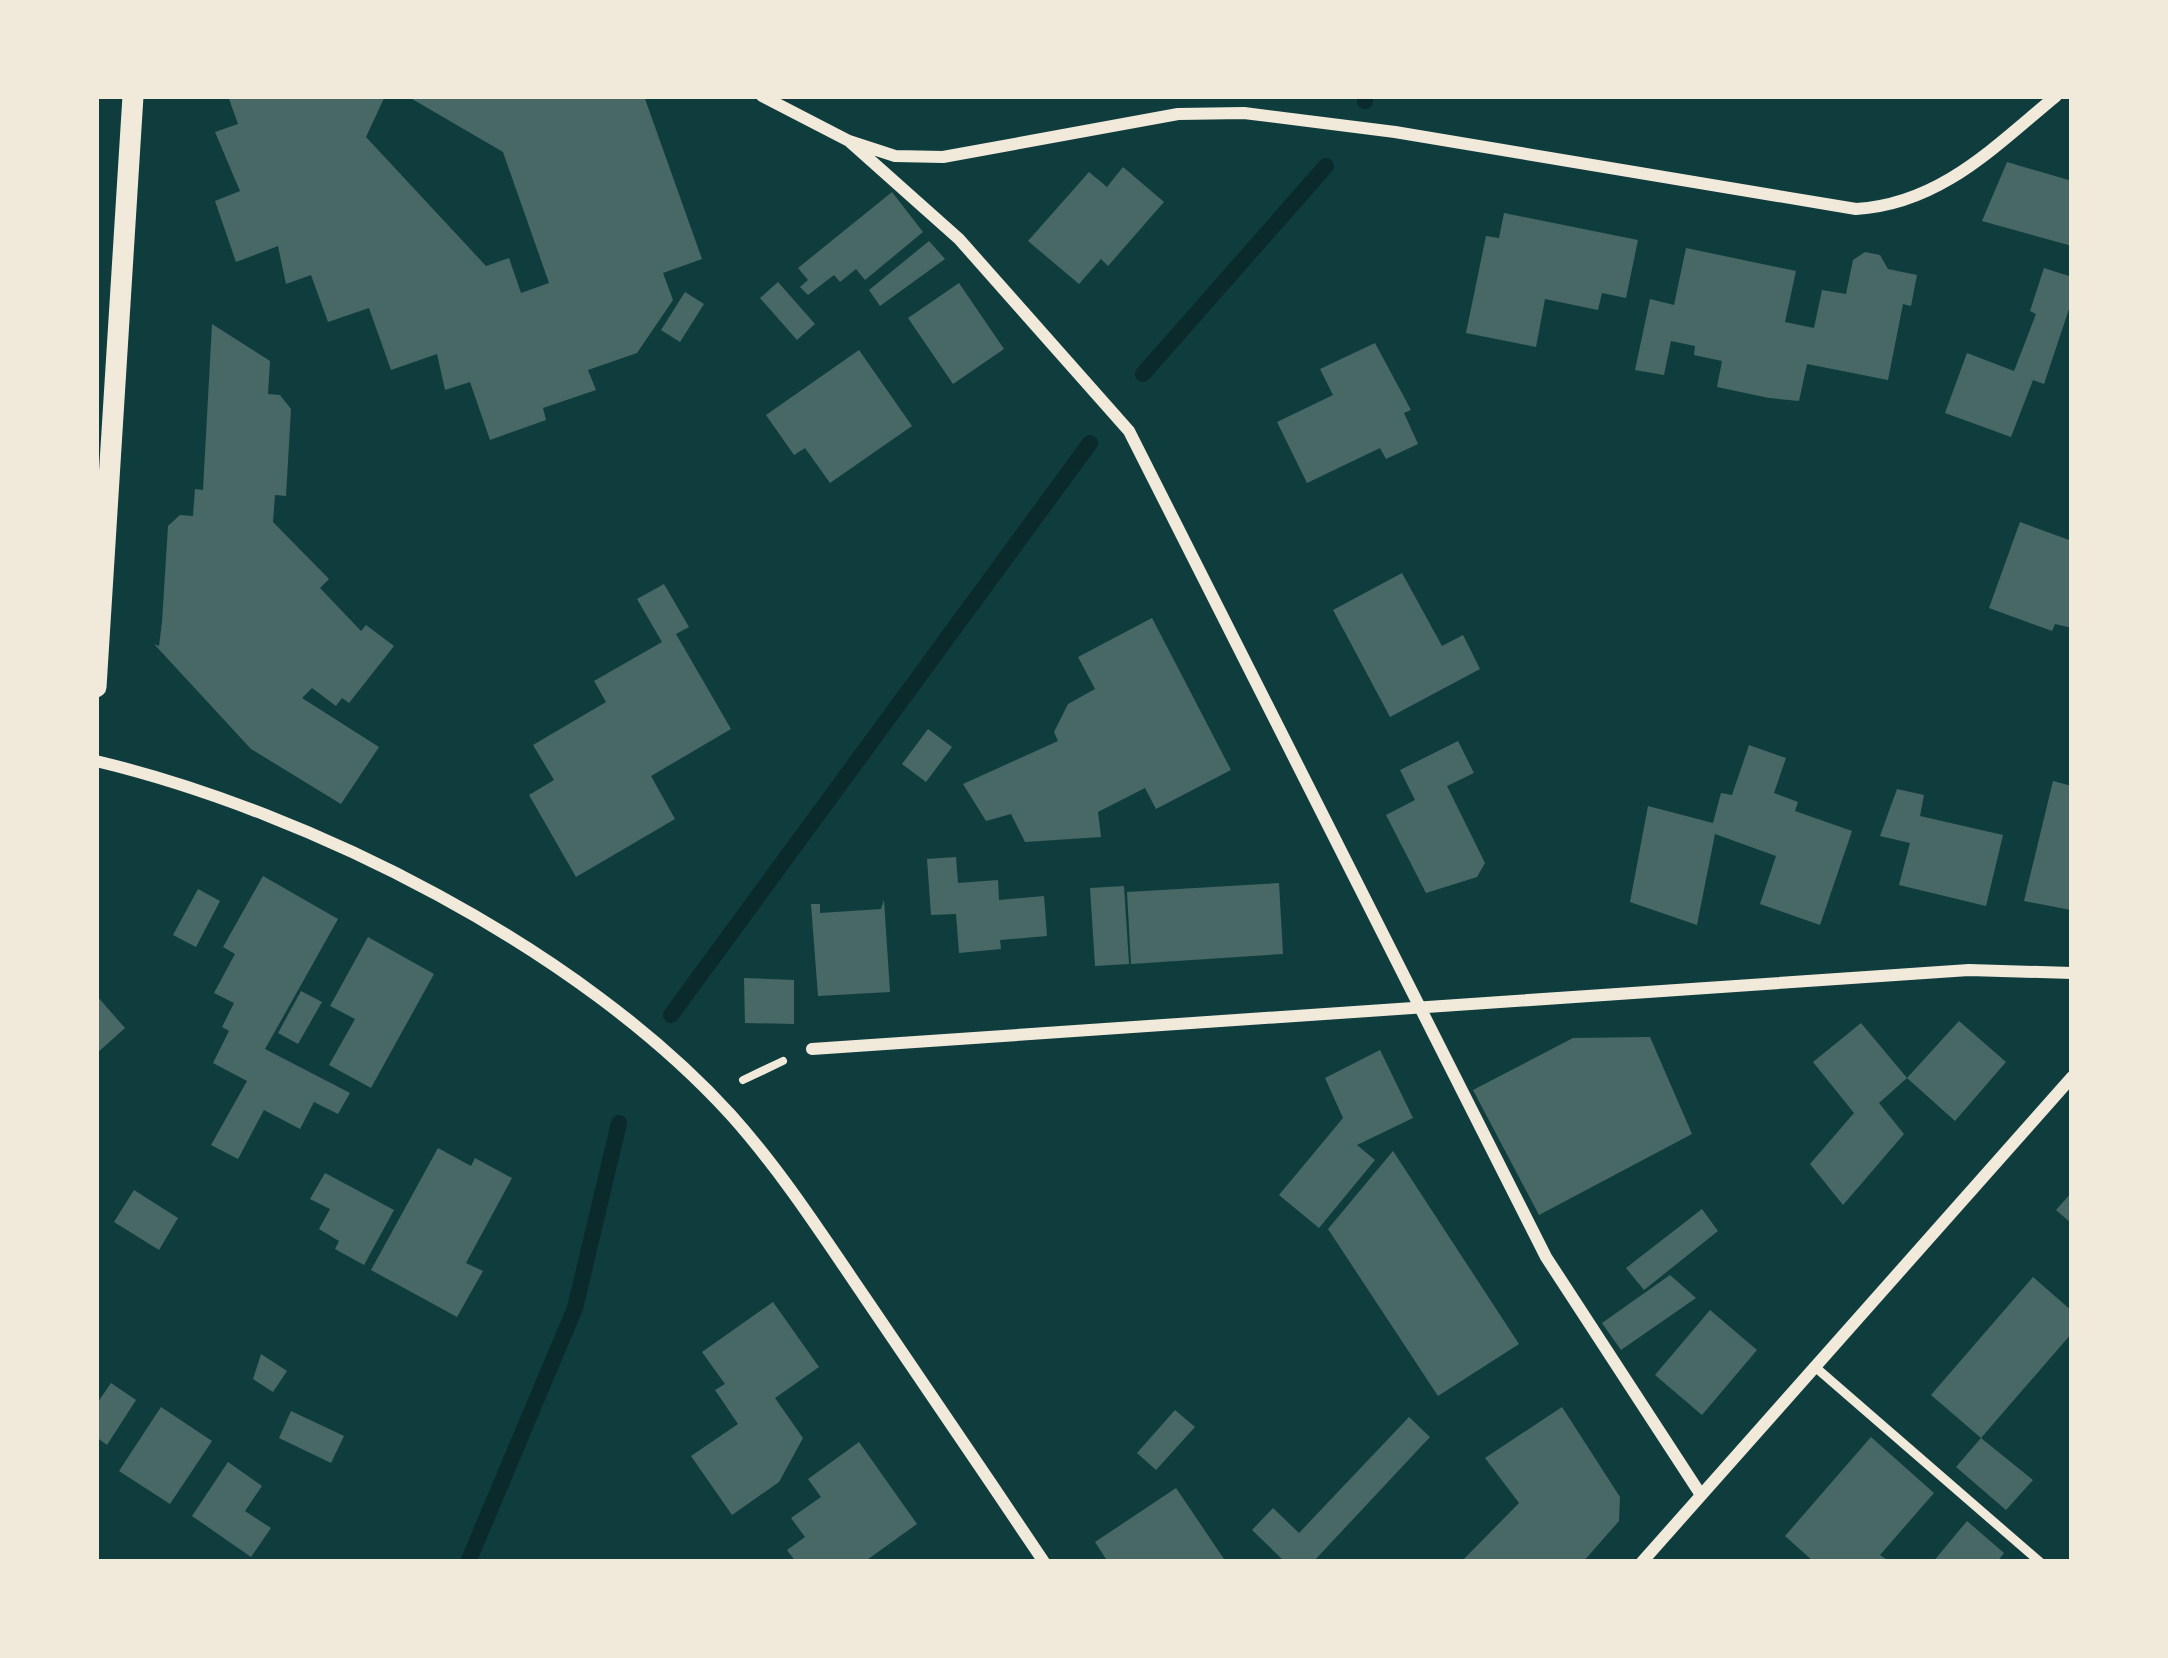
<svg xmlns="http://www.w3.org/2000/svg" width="2168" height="1658" font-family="Cabin,sans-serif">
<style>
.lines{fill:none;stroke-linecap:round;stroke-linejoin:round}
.stream{stroke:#0a2a2b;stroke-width:16}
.building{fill:#486865}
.path{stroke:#f1e9da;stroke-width:8}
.service{stroke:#f1e9da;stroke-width:9}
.minor{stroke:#f1e9da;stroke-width:12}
.tertiary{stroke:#f1e9da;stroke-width:21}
</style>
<rect width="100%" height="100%" fill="#0f3d3e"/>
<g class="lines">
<path class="stream" d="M1365 101V96
M1143 374 1326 166
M671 1015 1090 443
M468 1562 575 1308 619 1123"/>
</g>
<path class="building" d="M228 96H385L366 137 486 266 509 258 521 293 549 283 503 152 407 96H644L702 259 663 273 673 300 637 353 588 370 596 390 543 408 546 420 490 440 470 382 445 390 437 354 391 370 369 308 328 322 311 275 286 284 278 246 236 262 215 201 240 191 215 132 238 124Z
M2007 162 2072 181V246L1982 221Z
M1123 167 1164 202 1108 266 1101 259 1079 284 1028 241 1089 172 1107 187Z
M892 192 923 232 865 280 856 269 840 282 834 275 808 295 800 287 808 280 798 268Z
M1504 213 1638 240 1626 298 1602 293 1598 310 1545 299 1536 347 1466 333 1486 236 1499 238Z
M929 241 945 259 880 306 869 290Z
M1686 248 1796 271 1785 322 1814 328 1822 290 1846 294 1853 260 1865 252 1880 255 1888 269 1917 275 1911 306 1903 304 1888 380 1807 364 1799 401 1769 398 1717 387 1722 361 1694 355 1695 346 1671 341 1664 375 1635 370 1650 299 1674 305Z
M2044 268 2072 277V300L2044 384 2033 380 2011 437 1945 413 1967 353 2014 371 2036 314 2030 311Z
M778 282 815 324 797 340 760 298Z
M959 283 1004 349 953 384 908 318Z
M685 292 704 304 680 342 661 330Z
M212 324 270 361 268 394 280 395 291 409 286 496 275 495 273 522 329 579 320 588 361 631 366 625 394 646 349 703 342 698 336 706 312 688 302 698 379 747 341 804 251 749 154 644 159 646 162 622 168 526 180 515 193 516 195 489 203 490Z
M1375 343 1411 410 1404 413 1418 444 1386 459 1380 448 1307 483 1277 422 1333 395 1320 369Z
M859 350 912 426 830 483 805 448 794 455 766 415Z
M2020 522 2072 541V628L2055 624 2052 631 1989 608Z
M1402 573 1442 646 1463 635 1480 669 1390 717 1333 610Z
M664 584 689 627 676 634 731 729 651 776 675 819 576 877 529 795 554 780 533 745 606 702 594 681 662 642 637 599Z
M1152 618 1231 770 1156 809 1145 788 1098 812 1101 837 1025 842 1011 814 986 821 963 784 1058 741 1054 732 1068 704 1095 689 1078 657Z
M928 729 952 747 926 782 902 764Z
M1458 741 1474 773 1447 786 1485 863 1477 877 1426 893 1386 815 1415 800 1400 770Z
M1749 745 1786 758 1774 793 1798 802 1795 811 1852 831 1820 925 1760 904 1776 856 1715 834 1697 925 1630 902 1648 806 1713 823 1721 793 1732 795Z
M2053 781 2072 786 2071 910 2024 901Z
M1897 789 1924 795 1920 816 2003 835 1986 906 1899 885 1910 843 1880 836Z
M956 857 958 883 998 880 999 900 1044 896 1047 936 1000 940 1001 949 959 953 956 914 931 915 927 859Z
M263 876 338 919 265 1049 350 1093 338 1114 314 1102 300 1129 264 1110 238 1159 211 1145 247 1081 213 1063 229 1031 222 1027 234 1003 214 993 235 954 223 947Z
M1279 883 1283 954 1131 964 1127 892Z
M1124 886 1129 964 1095 966 1090 888Z
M198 889 220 901 196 947 173 935Z
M884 900 890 992 818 996 811 904H820V913L881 909Z
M368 937 434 974 371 1088 329 1065 355 1019 330 1006Z
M744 978 794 980V1024L745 1023Z
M301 991 322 1002 298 1044 278 1033Z
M96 995 125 1028 96 1054Z
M1959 1021 2006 1062 1955 1121 1907 1078Z
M1861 1023 1907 1078 1879 1103 1904 1134 1843 1205 1810 1164 1854 1113 1813 1062Z
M1650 1037 1692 1134 1539 1215 1473 1090 1573 1038Z
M1380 1050 1413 1118 1357 1145 1375 1160 1319 1228 1279 1195 1343 1118 1325 1078Z
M438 1148 471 1166 475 1158 512 1178 466 1263 483 1271 457 1317 371 1270Z
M1393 1151 1519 1344 1438 1396 1328 1229Z
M325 1173 394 1210 364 1265 335 1249 339 1241 319 1229 330 1209 310 1199Z
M134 1190 178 1218 159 1250 114 1222Z
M2072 1192V1224L2056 1210Z
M1702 1209 1718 1231 1644 1290 1626 1268Z
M1670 1275 1696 1298 1621 1350 1602 1323Z
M2033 1277 2072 1311V1333L1981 1438 1931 1395Z
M773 1302 819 1367 775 1398 803 1438 779 1482 732 1515 691 1456 738 1424 715 1390 725 1384 702 1352Z
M1710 1310 1757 1350 1702 1415 1655 1375Z
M261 1354 287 1371 273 1392 253 1379Z
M111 1383 136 1400 107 1445 96 1437V1405Z
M161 1407 212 1441 170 1504 119 1471Z
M1562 1407 1620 1497 1619 1521 1583 1562H1461L1519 1503 1485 1458Z
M1175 1410 1195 1427 1156 1470 1137 1453Z
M291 1411 344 1436 331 1463 279 1438Z
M1409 1417 1430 1437 1313 1562H1279L1282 1559 1252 1530 1273 1508 1299 1533Z
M1871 1437 1934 1493 1880 1555 1890 1562H1814L1785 1536Z
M1981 1438 2033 1480 2006 1510 1956 1467Z
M859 1442 917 1524 864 1562H796L787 1550 805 1537 791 1518 821 1497 808 1479Z
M228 1462 262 1486 245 1511 271 1528 251 1557 192 1516Z
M1176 1488 1226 1562H1108L1095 1542Z
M1967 1521 2004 1553 1997 1562H1933Z"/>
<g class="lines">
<path class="path" d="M743 1080 783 1061"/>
<path class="service" d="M1814 1366 2040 1562"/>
<path class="minor" d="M762 96 849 141 895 156 943 157 1178 114 1244 113 1395 132 1856 209C1940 204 1994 147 2056 96
M849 141 959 239 1129 431 1546 1257 1701 1495
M96 761C313 813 580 949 731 1115 782 1172 823 1236 866 1299 925 1386 985 1474 1044 1562
M812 1049 1969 970 2072 973
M1642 1562 2072 1077"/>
<path class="tertiary" d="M96 687 133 96"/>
</g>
<rect width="2168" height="1658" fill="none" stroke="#f1e9da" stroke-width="198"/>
</svg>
